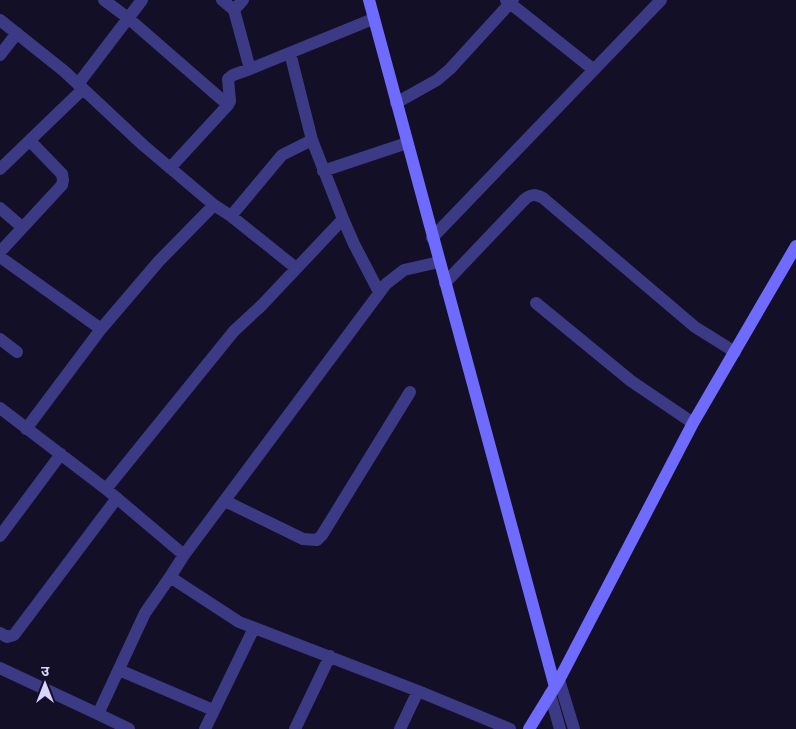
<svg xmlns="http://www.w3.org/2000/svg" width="796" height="729" font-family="Quicksand,'Noto Sans Devanagari',sans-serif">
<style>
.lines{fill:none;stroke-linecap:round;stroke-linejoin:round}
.minor{stroke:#3d3a85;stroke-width:12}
.tertiary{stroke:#3d3a85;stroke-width:12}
.secondary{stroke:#6f6bff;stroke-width:12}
</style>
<rect width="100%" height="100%" fill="#130f26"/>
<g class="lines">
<path class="minor" d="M104 0 128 18 228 105
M222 0 234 10
M506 0 594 70
M0 20 64 71 143 145 214 205 231 216 296 268
M0 55 17 33
M250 69 373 19
M78 84 142 0
M396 103 437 80 450 69 513 0
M170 168 228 105 230 101 228 79 233 75 250 69 234 10 243 0
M0 169 83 89
M323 171 407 143
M0 208 22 227
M231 216 282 155 312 140
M343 219 354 244 379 292
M432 238 661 0
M0 252 62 185 63 180 62 174 30 141
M0 257 101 329
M439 262 404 270 386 284 184 555 170 577 239 622 418 691 510 729
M445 283 525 199C531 194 535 194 543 198L695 327 735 352
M536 303 631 381 693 423
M0 339 17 352
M0 408 106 489 184 555
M26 429 101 329 159 261 214 205
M106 489 234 331 262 305 343 219 312 140 290 53
M225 501 303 539 317 540 322 535 410 392
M0 536 61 454
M0 633 7 637 14 635 117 498
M0 668 98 714
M119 670 213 710
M129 729 98 714 145 613 170 577
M205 729 254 628
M295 729 330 656
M400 729 418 691"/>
<path class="tertiary" d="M559 680 574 729
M550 694 560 729"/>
<path class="secondary" d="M369 0 555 687
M529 729 559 680 693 423 796 246"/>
</g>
<g transform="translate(45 684)" stroke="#130f26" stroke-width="4" paint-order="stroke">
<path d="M0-4L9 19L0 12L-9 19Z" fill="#d9d4ff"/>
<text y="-8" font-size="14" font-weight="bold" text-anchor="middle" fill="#d9d4ff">उ</text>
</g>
</svg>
